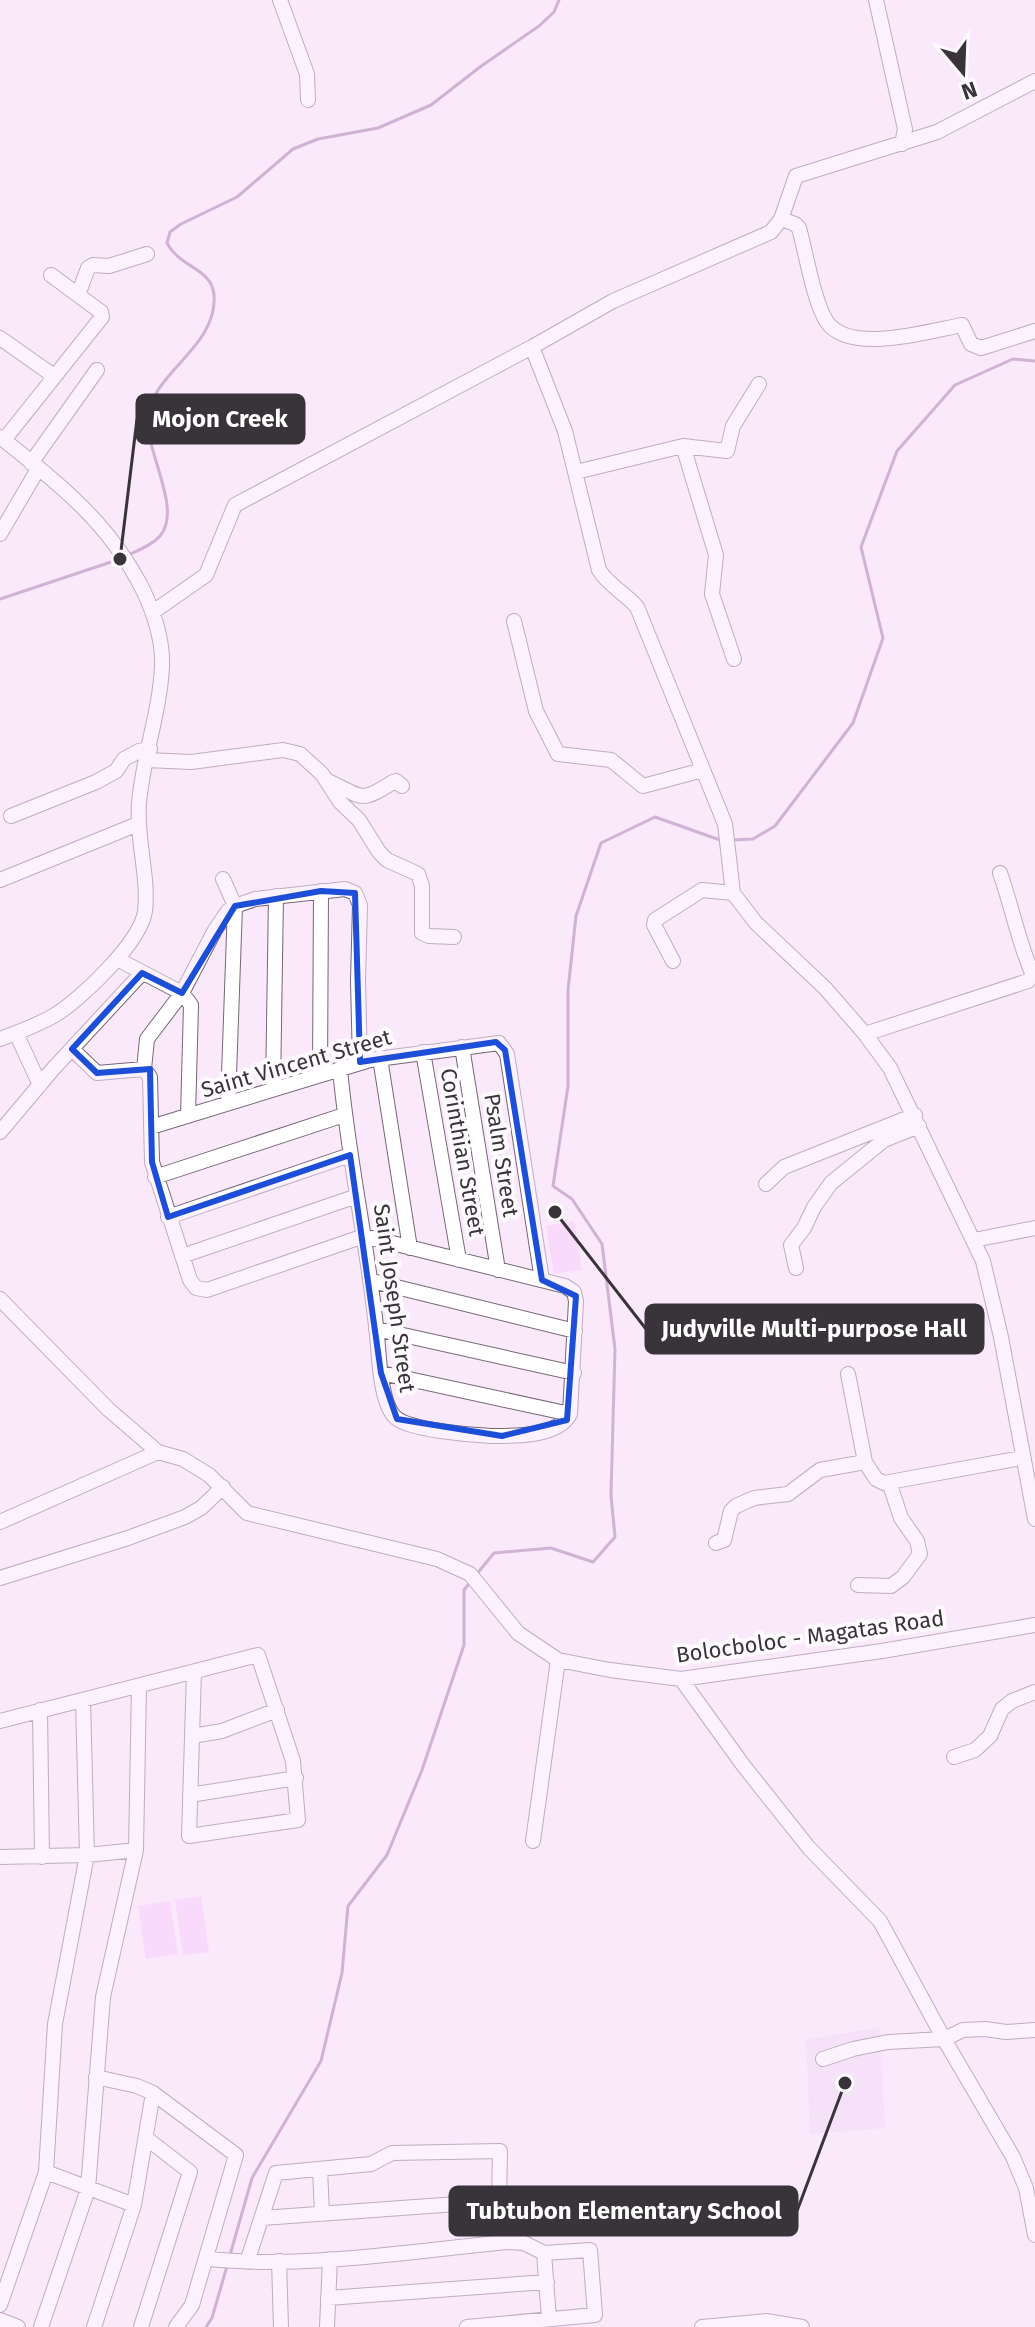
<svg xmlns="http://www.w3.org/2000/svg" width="1035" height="2327" font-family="'Fira Sans',sans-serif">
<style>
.built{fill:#f1dbf3}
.green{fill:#f9cbfe}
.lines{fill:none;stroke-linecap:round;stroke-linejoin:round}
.stream{stroke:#9e73a4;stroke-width:3}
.minor-casing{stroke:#766777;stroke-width:16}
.minor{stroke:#fff;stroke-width:14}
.marked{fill:none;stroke:#1d4ed8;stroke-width:6;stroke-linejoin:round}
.labels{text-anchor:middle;stroke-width:8;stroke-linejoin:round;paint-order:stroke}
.street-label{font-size:22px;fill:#39333a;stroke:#fefbff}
.leader{fill:none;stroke:#39333a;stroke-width:3}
.callout-dot{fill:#39333a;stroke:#fefbff;stroke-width:3}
.callout{fill:#39333a;stroke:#39333a;stroke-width:3}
.callout-label{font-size:24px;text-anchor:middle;font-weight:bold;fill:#fff}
</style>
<rect width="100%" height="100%" fill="#fae8fb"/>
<path class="built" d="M879 2028 885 2128 810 2134 806 2039Z"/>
<path class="green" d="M574 1221 582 1270 554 1274 546 1226Z
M201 1896 209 1952 183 1955 175 1900Z
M170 1901 178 1954 146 1959 138 1906Z"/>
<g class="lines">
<path class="stream" d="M128 555C139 550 152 545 160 536 183 509 145 452 148 417 152 372 218 347 214 295 212 268 180 268 167 243L170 232 181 224 237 197 293 149 318 139 378 128 431 105 480 67 539 26 554 12 559 0
M0 599 120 559
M732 840 753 839 775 826 853 723 883 638 861 547 897 451 955 385 1013 359 1035 361
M476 1575 494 1553 551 1548 593 1562 615 1537 611 1495 615 1349 602 1244 572 1199 553 1186 568 1086V990L576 916 601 843 655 817 720 840
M230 2255 252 2178 321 2061 342 1973 348 1906 387 1855 422 1770 464 1645V1590L471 1581
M206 2327 212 2318 227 2266"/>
<g class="minor-casing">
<path id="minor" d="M280 0 307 74 308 100
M876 0 905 129 902 144
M781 219 795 224 799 228C806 253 814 303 827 322 850 355 929 331 962 325L971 344 981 348 1035 331
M78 295 88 268 93 265 109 266 147 254
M0 338 54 376
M532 347 613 301 771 232 781 219 796 176 937 132 1035 81
M0 437C58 483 109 522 143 590 154 613 163 639 162 666 160 712 143 756 139 803 136 839 149 876 145 911 141 942 81 999 55 1015 38 1025 19 1032 0 1039
M4 440 102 317 101 312 51 275
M683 446 716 555 712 594 734 659
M31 463 97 370
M576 472 683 446 727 451 733 426 759 384
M0 534 38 469
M153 612 206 575 235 505 532 347 565 431 599 570C609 586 625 593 637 607L725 824 733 893 756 923 825 988 865 1034 890 1068 983 1261 1001 1337 1035 1519
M514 621 536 711 558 754 611 760 643 786 703 770
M147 760 191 762 283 750 300 754 322 774 340 802 359 820 379 852 387 860 418 874 422 886V933L429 936 454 937
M328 781C363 797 359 804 393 782L396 781 402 786
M11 816 96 782 116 771 124 759 139 751 150 749
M223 879 235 906 228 1103
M0 880 138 824
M117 959 182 993 191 1005 188 1116
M673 961 654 925 655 920 702 890 733 893
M16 1033 40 1085
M865 1034 1028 981 1033 975C1018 942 1012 906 1000 873
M462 1047 498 1270
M72 1049 97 1073 144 1069
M423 1052 459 1260
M380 1058 410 1248
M144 1069 150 1077 152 1162 190 1280 196 1288 207 1290 364 1236 565 1286 574 1292 576 1301 570 1414C558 1437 514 1436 491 1436 470 1435 411 1430 396 1418 380 1404 379 1355 377 1335 368 1246 348 1158 340 1069
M144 1069 147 1039 182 993 215 930 228 911 235 906 255 899 345 889 355 893 360 905 358 981 360 1063
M320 1074 321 891
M273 1089 276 896
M151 1127 370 1060 499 1043 507 1054 542 1280
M0 1132 53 1069 142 973
M155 1177 344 1115
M766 1184 784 1167 915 1115
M168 1217 350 1155
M974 1240 1035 1228
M182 1256 357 1196
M796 1268 791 1245 804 1228 814 1207 831 1183 884 1140 919 1126
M372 1281 575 1331
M0 1299 108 1409 158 1452 183 1459 209 1475 247 1513 437 1559 470 1574 518 1633 558 1660 610 1670 681 1679 882 1651 1035 1625
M376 1329 574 1373
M381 1373 570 1414
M848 1374 865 1462
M0 1522 158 1452
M716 1543 724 1540 731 1511 736 1506 754 1498 788 1494 820 1470 865 1462 876 1479 884 1483 1022 1458
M0 1578 128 1538 185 1517 201 1508 223 1487
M858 1585 891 1586 903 1577 920 1554 917 1541 901 1518 889 1482
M681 1679 743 1765 809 1848 880 1921 944 2039 1013 2157 1026 2188 1035 2235
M40 1710 42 1857
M0 1721 258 1655 293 1761 298 1820 189 1836 194 1672
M192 1736 222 1731 277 1710
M954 1757 975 1750 990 1736 1002 1709 1012 1701 1035 1692
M190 1795 296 1778
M533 1841 558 1660
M0 1857 87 1855 136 1850
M823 2059 853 2049 888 2042 944 2039 963 2030 985 2029 1006 2032 1035 2030
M96 2077 137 2086 153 2093 236 2155 192 2305 176 2327
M320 2169 322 2214
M46 2172 134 2205
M544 2253 549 2319
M208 2259C307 2269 409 2251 508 2242L524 2243 544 2253 590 2250 595 2315 467 2327
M279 2261 281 2327
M247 2262 276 2173 371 2164 392 2153 500 2151 499 2201 262 2218
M328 2298 547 2282
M0 2305 46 2172 55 2024 87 1855 83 1700
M0 2320 18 2327
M41 2327 88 2189 103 1997 136 1850 139 1686
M94 2327 134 2205 153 2093
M141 2327 190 2172 146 2138
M327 2327 330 2259
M702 2327 766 2321 802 2327"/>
</g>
<use href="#minor" class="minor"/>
</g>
<path d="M0 0H1035V2327H0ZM321 891 355 893 360 1062 496 1042 505 1050 542 1280 576 1296 567 1420 502 1436 397 1419 381 1373 350 1155 168 1217 152 1162 150 1069 97 1073 72 1049 142 973 182 993 235 906Z" fill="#fae8fb" fill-opacity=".55" fill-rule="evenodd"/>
<path class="marked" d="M321 891 355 893 360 1062 496 1042 505 1050 542 1280 576 1296 567 1420 502 1436 397 1419 381 1373 350 1155 168 1217 152 1162 150 1069 97 1073 72 1049 142 973 182 993 235 906Z"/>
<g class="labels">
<g class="street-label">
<text transform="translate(296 1063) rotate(-16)" y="8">Saint Vincent Street</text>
<text transform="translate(463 1152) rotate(80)" y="8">Corinthian Street</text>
<text transform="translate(502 1155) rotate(81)" y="8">Psalm Street</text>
<text transform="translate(395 1298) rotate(82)" y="8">Saint Joseph Street</text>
<text transform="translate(810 1636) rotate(-8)" y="8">Bolocboloc - Magatas Road</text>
</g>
</g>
<path class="leader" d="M120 559L137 419M555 1212L646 1329M845 2083L797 2211"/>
<g class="callout-dot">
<circle cx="120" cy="559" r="8"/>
<circle cx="555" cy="1212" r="8"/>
<circle cx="845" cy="2083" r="8"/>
</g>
<g class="callout">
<rect x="137" y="395" width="167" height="48" rx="8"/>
<rect x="646" y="1305" width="337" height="48" rx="8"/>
<rect x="450" y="2187" width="347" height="48" rx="8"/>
</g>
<g class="callout-label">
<text x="220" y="427">Mojon Creek</text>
<text x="814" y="1337">Judyville Multi-purpose Hall</text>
<text x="624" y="2219">Tubtubon Elementary School</text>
</g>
<g transform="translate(963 72) rotate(161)" stroke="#fefbff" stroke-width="6" paint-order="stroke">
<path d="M0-6L14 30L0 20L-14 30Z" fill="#39333a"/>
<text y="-12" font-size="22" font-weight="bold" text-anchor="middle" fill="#39333a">N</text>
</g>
</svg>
